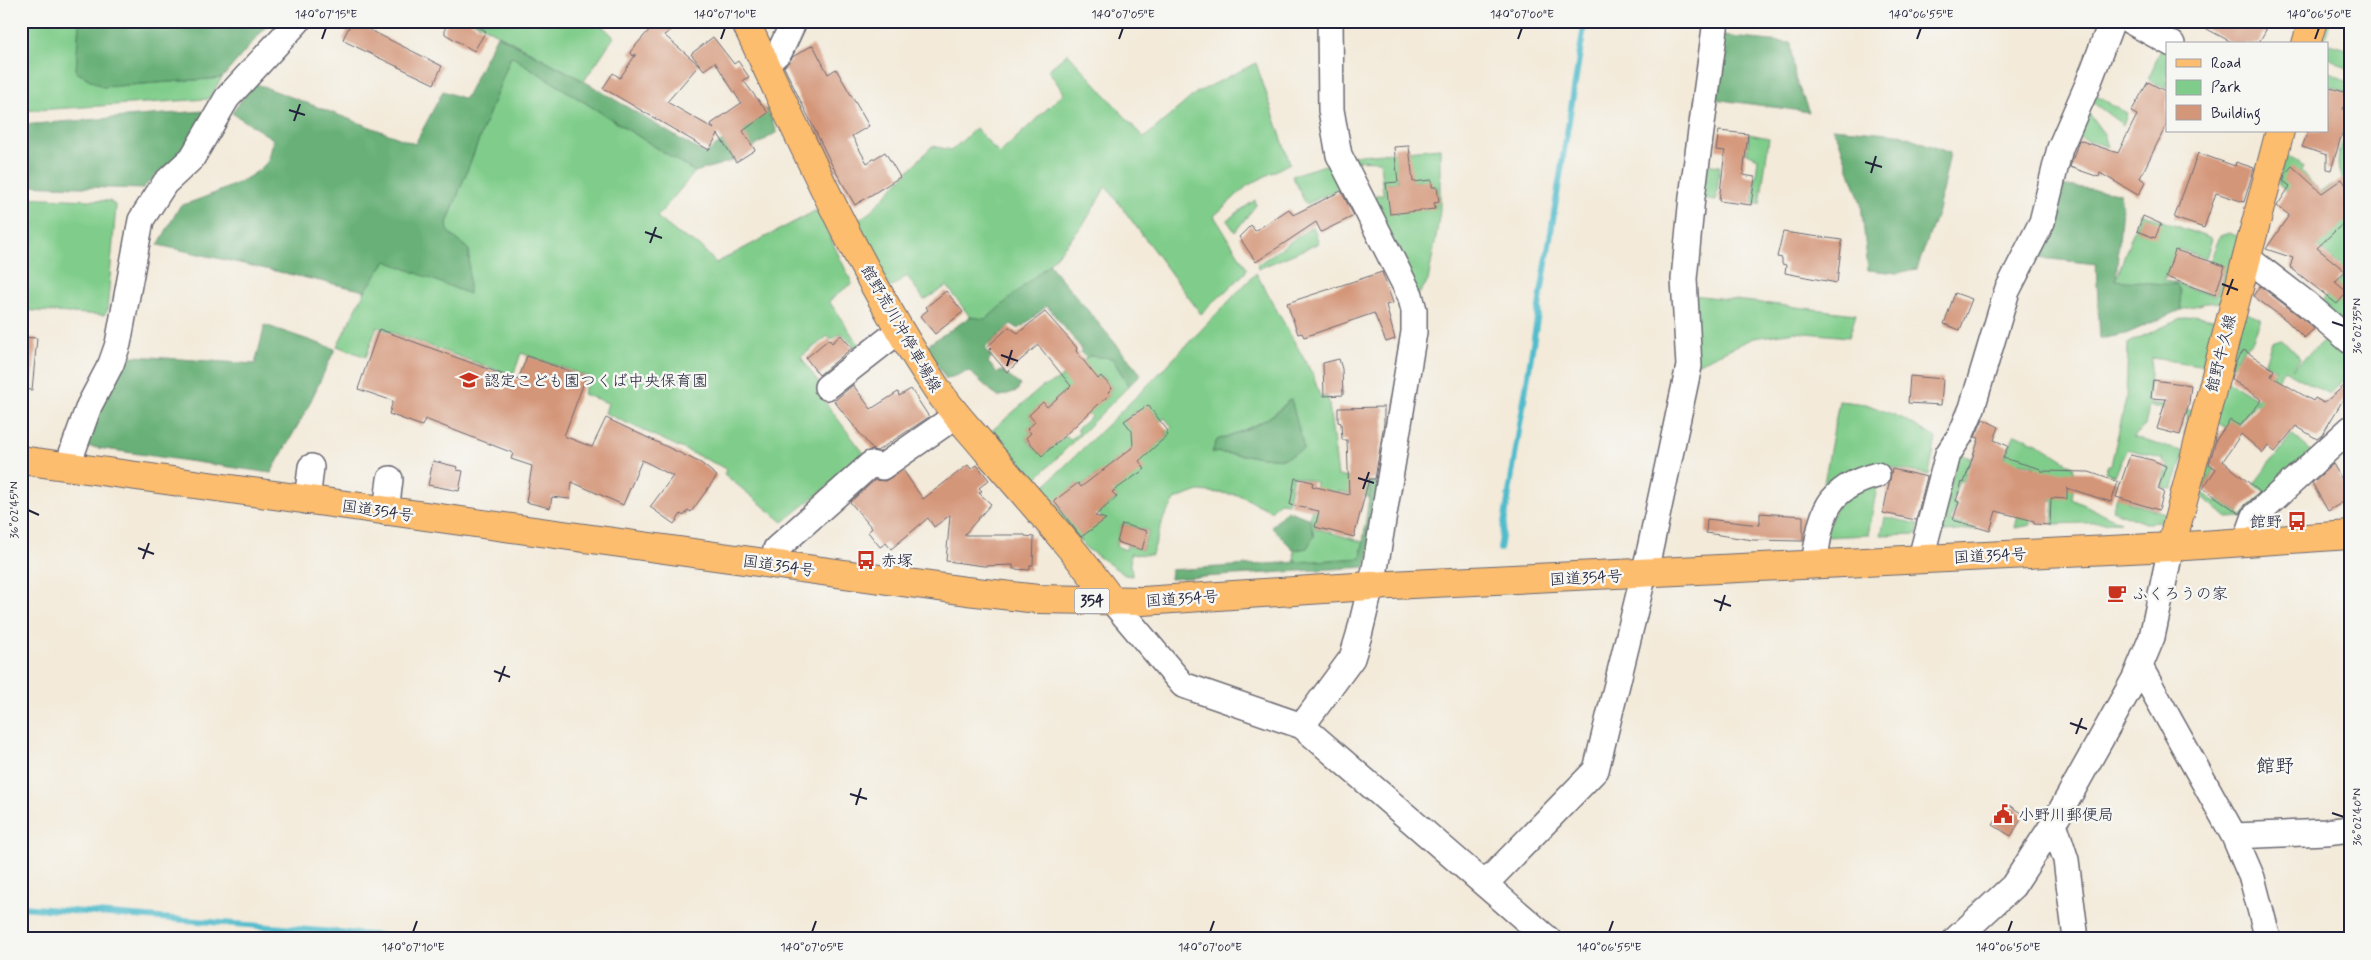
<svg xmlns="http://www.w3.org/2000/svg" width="2371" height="960" font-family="Mynerve,'Klee One',sans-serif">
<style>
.green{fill:#80cd8b;stroke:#517863;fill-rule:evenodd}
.forest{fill:#68b077;stroke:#456959}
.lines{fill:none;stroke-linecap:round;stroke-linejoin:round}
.stream{stroke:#51bccc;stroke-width:6}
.building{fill:#d49679}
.minor-casing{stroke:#6b6872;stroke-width:28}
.major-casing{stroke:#6b6872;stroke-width:30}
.highway-casing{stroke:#6b6872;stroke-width:30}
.minor{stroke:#fff;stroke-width:25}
.major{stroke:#fcbd6e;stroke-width:28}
.highway{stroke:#fcbd6e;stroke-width:28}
.ticks{fill:none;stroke:#22223b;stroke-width:2}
.labels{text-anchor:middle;stroke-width:5;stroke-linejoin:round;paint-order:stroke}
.shield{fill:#f6f6f2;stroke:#626272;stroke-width:1}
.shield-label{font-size:15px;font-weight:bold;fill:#22223b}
.street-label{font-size:16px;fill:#22223b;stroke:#f6f6f2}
.poi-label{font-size:16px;fill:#22223b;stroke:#f6f6f2;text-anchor:start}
.quarter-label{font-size:19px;fill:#22223b;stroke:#f6f6f2}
.neatline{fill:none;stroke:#22223b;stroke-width:2}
.ticks-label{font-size:12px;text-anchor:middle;fill:#22223b}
</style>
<rect width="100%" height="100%" fill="#f6f6f2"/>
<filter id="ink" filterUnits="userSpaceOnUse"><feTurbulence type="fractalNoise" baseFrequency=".02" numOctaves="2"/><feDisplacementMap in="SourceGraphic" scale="10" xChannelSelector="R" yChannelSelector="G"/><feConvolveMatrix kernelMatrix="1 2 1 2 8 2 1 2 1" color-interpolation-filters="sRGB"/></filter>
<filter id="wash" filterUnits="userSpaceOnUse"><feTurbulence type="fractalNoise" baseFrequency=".0096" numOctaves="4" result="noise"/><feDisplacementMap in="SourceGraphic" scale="20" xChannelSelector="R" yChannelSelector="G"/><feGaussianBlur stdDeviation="1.12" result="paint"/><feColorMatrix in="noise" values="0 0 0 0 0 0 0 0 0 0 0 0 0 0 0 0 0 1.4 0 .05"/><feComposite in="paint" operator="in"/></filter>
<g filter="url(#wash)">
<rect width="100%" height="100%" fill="#f3ead9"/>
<path class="green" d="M21 21H79L76 72 103 87 222 78 208 99 21 111Z
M473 21H597L614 37 584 81Z
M2327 21H2331L2324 42 2350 50V71L2327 56V44H2319Z
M2163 45H2167V85L2165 88 2148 79Z
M1068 53 1144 138 1196 93 1256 63 1290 163 1247 186 1214 216 1247 268 1245 273 1201 314 1106 186 1084 224 1049 264 986 320 970 317 947 286 924 300 907 276 890 288 855 222 869 213 932 146 952 150 976 128 999 154 1064 93 1048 70Z
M511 56 695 172 657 217 677 233 700 246 716 263 817 210 852 283 829 301 861 348 858 351 842 333 831 340 828 336 801 357 823 389 818 393 866 456 783 522 724 474 727 469 605 413 608 403 583 394 589 377 521 353 513 376 377 327 366 357 337 346 365 291 386 260 468 293 469 250 448 232 447 223Z
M2327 69 2350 84V93L2327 85Z
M2093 94 2127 113 2123 125 2092 102Z
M2087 111 2104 134 2108 147 2075 136Z
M2347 130 2350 132V180L2346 183C2331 168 2341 147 2347 130Z
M1749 134 1769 138 1760 204H1753L1758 158 1747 153Z
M1440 148V211L1436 237 1428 281 1416 298 1368 195H1383L1380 161 1348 160 1349 156ZM1397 175 1413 182 1431 180 1432 187H1437L1438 202 1434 203 1435 208 1386 183 1398 182Z
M2288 156 2298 161 2303 168 2301 171 2320 192 2333 185 2336 189 2343 222 2350 218V229L2347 231 2350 233V334L2321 302 2347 271 2318 247 2313 252 2320 225 2278 184 2285 157Z
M1332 163 1344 186 1306 205 1292 175Z
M1705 164 1720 166 1716 201 1700 199Z
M23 197 110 201 116 206 107 312 104 315 21 310Z
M1255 200 1256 205 1235 232 1227 220Z
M2140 213 2212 239 2206 258 2178 249 2164 280 2215 296 2225 271 2212 267 2209 263 2220 236 2229 233 2240 237 2222 302 2206 303 2181 310 2180 291 2116 280Z
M1313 226 1319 243 1258 269 1257 265Z
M1256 273 1313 375 1320 396 1328 397 1338 476 1371 482 1369 497 1337 491 1335 499 1321 495 1315 528 1363 542 1361 558 1295 563 1294 550 1307 548 1314 536 1310 519 1316 482 1293 476 1288 503 1280 502 1271 511 1239 495 1199 491 1176 499 1164 517 1152 555 1130 554 1132 576 1125 575 1086 548 1038 492 1147 386ZM1290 399 1283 459 1212 452 1217 440C1247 429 1268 423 1290 399ZM1148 405 1160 421 1165 418 1172 427 1166 432 1168 435 1151 450 1124 421 1136 411 1139 412ZM1130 450 1125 483 1111 464ZM1097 474 1115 491 1113 493 1117 498 1098 513 1102 518 1092 526 1066 493 1077 483 1081 487ZM1122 524 1149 531 1142 550 1127 545 1126 550 1116 546Z
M1693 295 1856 314 1849 337 1795 332 1754 338 1694 365Z
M2244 312 2261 319 2252 341 2244 348 2228 373Z
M2194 315 2218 320 2206 366 2152 358 2147 402 2194 411 2186 436 2184 435 2188 414 2149 406 2145 426 2132 437 2185 452 2172 489 2162 487 2168 465 2162 462 2163 459 2128 449 2115 475 2105 472 2108 465H2111L2126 399 2128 343 2178 320Z
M2330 336 2350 352V374L2329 394 2284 370 2259 406 2256 403 2232 432 2215 421 2225 379 2257 399 2276 370 2265 362 2272 342 2281 339 2301 358 2292 369Z
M1089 356 1112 358 1129 386 1035 480 1027 478 988 434 1042 387 1056 381ZM1101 376 1112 388 1108 392 1110 394 1101 402 1079 396ZM1067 390 1091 417 1077 429 1079 432 1070 440 1066 436 1048 451 1042 445 1036 450 1026 438 1031 433 1027 429 1035 422 1029 415 1043 403 1047 407Z
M1839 401 1866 404 1902 418 1936 438 1929 475 1878 465 1820 505Z
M2015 434 2037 443 2073 466 2075 476 2072 499 2120 522 2052 524 2054 501 2033 498 2031 525 2015 528 2019 511 2035 466 2020 462 2017 468 2001 464Z
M2292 434 2311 451 2244 517 2227 518 2196 491 2202 463 2214 469 2201 492 2217 502 2219 499 2242 516 2265 492 2254 484Z
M1959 454 1971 458 1963 481H1959L1952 501 1957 504 1950 521 1977 529 1936 533Z
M1878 482 1868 535 1825 537 1838 500Z
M2118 494 2129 498 2128 502 2165 513 2163 522 2145 523 2112 510Z
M1885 517 1919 524 1917 534 1881 535Z"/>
<path class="forest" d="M79 21H271L222 78 103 87 76 72Z
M497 35 584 81 705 154 767 108 777 132 732 161 695 172 511 56 447 223 448 232 469 250V294L386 261 365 291 158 245 180 206C200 199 262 178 269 158 271 152 272 145 273 139L232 113 254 83 415 144 443 91 465 99Z
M1722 36 1791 43 1795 78 1809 112 1714 99Z
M204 111 207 115 179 159 160 171 142 189 21 185V125Z
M1832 128 1900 134 1950 153 1938 211 1917 269 1897 273 1868 270 1861 203 1838 138Z
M2060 185 2120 193 2122 206 2116 280 2176 285 2180 291 2181 310 2126 334 2100 339 2096 264 2032 257Z
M1049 264 1141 374 1129 386 1112 358 1089 356 1086 358 1081 353V348L1047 306 1019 329 1011 324 985 348 992 358 988 362 997 373 1002 371 1020 385 1017 391 998 397 969 371 946 379 926 346 970 317 986 319Z
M265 325 335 349 307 409 271 473 84 446 104 398 125 358 135 356 255 364Z
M1291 399 1304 449 1283 459 1212 452 1217 440C1248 429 1268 423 1291 399Z
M1371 482 1382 483 1366 567 1170 579 1171 570 1361 558Z
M1287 510 1310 519 1314 536 1307 548 1294 550 1271 527Z"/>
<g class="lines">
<path class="stream" d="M1500 549 1585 21
M21 907 423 939"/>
</g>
<g id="blocks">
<path class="building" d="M352 21 442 66 434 84 346 42 343 39Z
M449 21H469L486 31 474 51 445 34V27Z
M657 21H685L664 35 699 65 667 102 714 129 711 124 741 103 715 62 704 70 691 54 713 37 734 64 738 61 749 77 743 80 768 113 743 131 755 150 736 162 718 134 709 150 603 88 613 73 620 78 636 54 633 56 630 52Z
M2192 21H2250L2266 30 2258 44H2235Z
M813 45 828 74 836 69 869 126 852 136 867 163 885 152 900 177 855 205 832 165 784 67 794 56Z
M2148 82 2167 92V124L2140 178 2146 182 2138 195 2100 173 2099 177 2070 167 2079 140 2118 153 2137 115 2131 112Z
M2327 87 2348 93 2343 109 2350 111V129L2344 127 2331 170 2327 169V155L2302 147 2308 131H2327Z
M1719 131 1748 134 1743 175 1755 177 1751 205 1719 201 1725 151 1716 150Z
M1409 146 1413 182 1432 180V187H1437L1439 202 1434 203 1435 209 1390 214 1386 183 1398 182 1394 147Z
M2198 153 2235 166 2236 162 2254 168 2244 202 2216 193 2204 228 2174 218Z
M2292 166 2322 193 2342 179 2350 191V217L2317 248 2345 271 2335 282 2347 292 2337 304 2290 267 2293 258 2266 249 2289 215 2277 206 2290 186 2283 181 2285 174Z
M1341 191 1354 216 1321 232 1316 222 1256 262 1239 237 1251 225 1255 231 1289 209 1293 215Z
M2143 216 2161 224 2155 238 2137 231Z
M1783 232 1842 240 1837 283 1785 273 1786 265 1782 264V258L1777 257Z
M2175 250 2225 266 2215 295 2166 277Z
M1382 272 1393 303 1386 305 1395 339 1386 342 1374 313 1304 337 1302 333 1298 334 1287 303Z
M2260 286 2298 315 2314 329 2304 338 2286 320 2253 296Z
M946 291 963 312 935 334 920 316 928 310 926 307Z
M1955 293 1972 299 1960 330 1944 324Z
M1045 312 1077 348 1076 351 1098 379 1101 376 1112 388 1108 392 1110 394 1042 456 1026 438 1031 433 1027 429 1035 422 1029 415 1043 402 1047 407 1071 386 1038 345 1007 372 989 351 991 349 988 346 1009 327 1018 333Z
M379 329 518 380 527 356 586 377 564 436 592 447 606 418 701 463 717 476 691 512 688 510 684 516 681 514 674 524 650 507 673 476 642 460 623 505 572 482 570 499 552 497 550 508 526 502 532 466 511 459 513 453 425 419 422 426 389 414 393 401 358 389Z
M841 335 852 348 819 375 806 358 829 339 832 343Z
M21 337 37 338 32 390 21 389Z
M2244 350 2274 370 2271 376 2313 401 2315 398 2324 403 2350 381V388L2322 435 2317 439 2296 426 2275 452 2268 446 2263 453 2241 434 2223 461 2260 492 2245 505 2240 514 2203 488 2216 469 2209 464 2216 440 2230 420 2240 426 2262 400 2231 379 2235 363Z
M1339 359 1342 369 1343 395 1324 396 1323 363Z
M1910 376 1943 379 1941 405 1908 403Z
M2153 380 2191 385 2189 403 2180 435 2157 429 2166 399 2151 398Z
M853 385 871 409 898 392 899 396 911 389 929 417 877 451 873 450 834 401Z
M1148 405 1168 431 1166 432 1168 435 1139 461 1145 469 1112 492 1117 497 1095 516 1106 519 1081 537 1054 501 1078 483 1081 487 1133 447 1132 431 1124 421Z
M1384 407V423L1375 479H1369L1354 537 1315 527 1319 511 1290 505 1295 478 1313 482 1312 486 1349 495 1347 440H1342L1341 423 1338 422V408Z
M1983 419 1999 427 1994 440 2008 446 2003 458 2041 469V471L2089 472 2118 482 2111 502 2067 488V499L2051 498 2050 525 2034 524V521L1996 511 1990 531 1953 520 1959 502 1956 501 1962 482 1964 483 1979 438 1975 437Z
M2130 455 2152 460 2166 466 2158 489 2164 492 2159 510 2116 497Z
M433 461 458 467 457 470 463 471 459 491 428 485Z
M2333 464 2350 493V498L2328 511 2312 483Z
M968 465 971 469 977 465 989 480 979 488 982 491 979 493 991 504 964 535H1025V536L1034 537 1033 565H1030V570L1013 569V565L984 566 946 561 950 515 934 527 928 518 891 549 886 543 880 547 868 532 872 528 850 502 875 480 885 481 903 470 923 499Z
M1892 469 1927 477 1916 520 1883 513Z
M1760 513 1803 516V541L1753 540 1706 533 1707 519 1760 525Z
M1122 524 1147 531 1142 550 1117 542Z
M2007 804 2024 815 2011 836 1993 825Z"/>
</g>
</g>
<g filter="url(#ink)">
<use href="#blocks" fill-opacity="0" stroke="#6b6872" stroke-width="1"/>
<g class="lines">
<g class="minor-casing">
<path id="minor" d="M1330 21 1331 110 1339 155 1410 295 1414 310V332L1375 569 1359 635 1352 658 1302 726 1548 939
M2130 21 2172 44
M766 64 780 51 794 21
M2246 257 2307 304 2350 341
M827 387 900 330
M67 467 89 406 111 364 118 344 141 220 165 183 192 158 227 98 298 21
M307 501 311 467
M386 512 390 479
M2246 541 2255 516 2350 429
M1921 558 1948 454 1961 434 1972 408 2007 291 2042 222 2060 148 2088 84 2112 21
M1814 564C1822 515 1823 489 1877 475
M774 565 776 549 871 464 882 467 957 415
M1112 601 1183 685 1302 726
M2140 667 2234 836 2252 878 2268 939
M2054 823 2066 860 2076 939
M2234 836 2326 832 2350 829
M1486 883 1596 770 1650 549 1689 366 1684 279 1692 197 1716 21
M1956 939 2013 886 2054 823 2135 678 2152 637 2171 547"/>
</g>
<g class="major-casing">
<path id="major" d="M745 21C803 144 861 276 937 389 952 412 972 432 989 453 1031 502 1074 549 1112 601
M2306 44 2313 21
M2171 547 2280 131"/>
</g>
<g class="highway-casing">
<path id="highway" d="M21 460 967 591 1038 599 1143 601 1370 586 2171 547 2350 535"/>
</g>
<use href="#minor" class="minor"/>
<use href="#major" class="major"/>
<use href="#highway" class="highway"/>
</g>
</g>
<path class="ticks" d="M322 39 326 28M721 39 725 28M1119 39 1123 28M1518 39 1522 28M1917 39 1921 28M2315 39 2319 28M289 110 305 115M294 121 300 104M1865 162 1882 167M1871 173 1876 156M645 232 662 238M650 243 656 227M2222 284 2238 290M2227 295 2233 279M2332 322 2344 326M1001 355 1018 361M1007 366 1012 350M1358 478 1374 483M1363 489 1369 472M28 510 39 515M138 548 154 554M143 559 149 543M1714 600 1731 606M1720 611 1725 595M494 671 510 677M499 682 505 666M2070 723 2087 729M2076 734 2082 718M850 794 867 799M856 805 861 788M2332 813 2344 817M413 932 417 921M812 932 816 921M1210 932 1214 921M1609 932 1613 921M2008 932 2012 921"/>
<defs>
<g id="school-bare" transform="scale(1.5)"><path d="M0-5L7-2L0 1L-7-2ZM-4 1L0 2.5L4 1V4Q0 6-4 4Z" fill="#c8321e" stroke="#f6f6f2" stroke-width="2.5" paint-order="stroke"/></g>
<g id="bus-bare" transform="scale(1.5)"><path d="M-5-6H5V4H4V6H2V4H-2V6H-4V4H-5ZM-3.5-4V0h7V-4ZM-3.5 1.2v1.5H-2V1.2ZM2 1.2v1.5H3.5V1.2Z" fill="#c8321e" stroke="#f6f6f2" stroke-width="2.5" paint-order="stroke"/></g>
<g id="cafe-bare" transform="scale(1.5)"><path d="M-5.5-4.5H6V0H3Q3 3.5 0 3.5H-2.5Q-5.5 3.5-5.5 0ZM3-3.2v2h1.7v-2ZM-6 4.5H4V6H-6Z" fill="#c8321e" stroke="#f6f6f2" stroke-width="2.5" paint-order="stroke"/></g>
<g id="civic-bare" transform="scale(1.5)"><path d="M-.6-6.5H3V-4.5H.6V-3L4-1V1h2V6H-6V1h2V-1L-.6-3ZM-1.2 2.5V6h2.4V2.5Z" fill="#c8321e" stroke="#f6f6f2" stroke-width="2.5" paint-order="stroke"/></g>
</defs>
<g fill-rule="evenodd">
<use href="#school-bare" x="469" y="380"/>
<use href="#bus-bare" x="2297" y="521"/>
<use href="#bus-bare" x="866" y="560"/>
<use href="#cafe-bare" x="2117" y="593"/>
<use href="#civic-bare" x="2003" y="814"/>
</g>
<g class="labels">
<rect class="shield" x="1074.5" y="588.5" width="35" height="25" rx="4"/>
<g class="shield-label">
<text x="1092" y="606">354</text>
</g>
<g class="street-label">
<text transform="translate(902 328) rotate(60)" y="6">館野荒川沖停車場線</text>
<text transform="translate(2220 353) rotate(-76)" y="6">館野牛久線</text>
<text transform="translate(378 510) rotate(8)" y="6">国道354号</text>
<text transform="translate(1990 555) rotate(-3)" y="6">国道354号</text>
<text transform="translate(779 565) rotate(8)" y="6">国道354号</text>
<text transform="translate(1586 577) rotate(-3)" y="6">国道354号</text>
<text transform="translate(1182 598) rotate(-4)" y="6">国道354号</text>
</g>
<g class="poi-label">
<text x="484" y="386">認定こども園つくば中央保育園</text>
<text x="2282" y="527" text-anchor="end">館野</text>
<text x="881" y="566">赤塚</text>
<text x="2132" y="599">ふくろうの家</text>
<text x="2018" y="820">小野川郵便局</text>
</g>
<g class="quarter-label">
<text x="2275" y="772">館野</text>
</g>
</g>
<rect width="2371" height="960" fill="none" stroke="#f6f6f2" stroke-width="55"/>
<rect x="2166" y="42" width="162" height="90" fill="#f6f6f2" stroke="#a1a1a9"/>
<rect x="2176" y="59" width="25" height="8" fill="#fcbd6e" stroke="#a1a1a9"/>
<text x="2211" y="68" font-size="15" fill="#22223b">Road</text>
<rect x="2176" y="80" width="25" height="15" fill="#80cd8b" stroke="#a1a1a9"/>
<text x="2211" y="92" font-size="15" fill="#22223b">Park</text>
<rect x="2176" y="105" width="25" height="15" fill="#d49679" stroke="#a1a1a9"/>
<text x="2211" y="118" font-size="15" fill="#22223b">Building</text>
<rect x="28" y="28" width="2316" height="904" class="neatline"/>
<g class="ticks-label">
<text x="326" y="18">140°07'15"E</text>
<text x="725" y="18">140°07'10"E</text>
<text x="1123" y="18">140°07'05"E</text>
<text x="1522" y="18">140°07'00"E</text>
<text x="1921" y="18">140°06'55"E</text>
<text x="2319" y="18">140°06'50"E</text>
<text transform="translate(2357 326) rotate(-90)" y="4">36°02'35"N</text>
<text transform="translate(14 510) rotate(-90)" y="4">36°02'45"N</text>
<text transform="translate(2357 817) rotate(-90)" y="4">36°02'40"N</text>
<text x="413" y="951">140°07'10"E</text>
<text x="812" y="951">140°07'05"E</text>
<text x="1210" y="951">140°07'00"E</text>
<text x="1609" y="951">140°06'55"E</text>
<text x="2008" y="951">140°06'50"E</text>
</g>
</svg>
